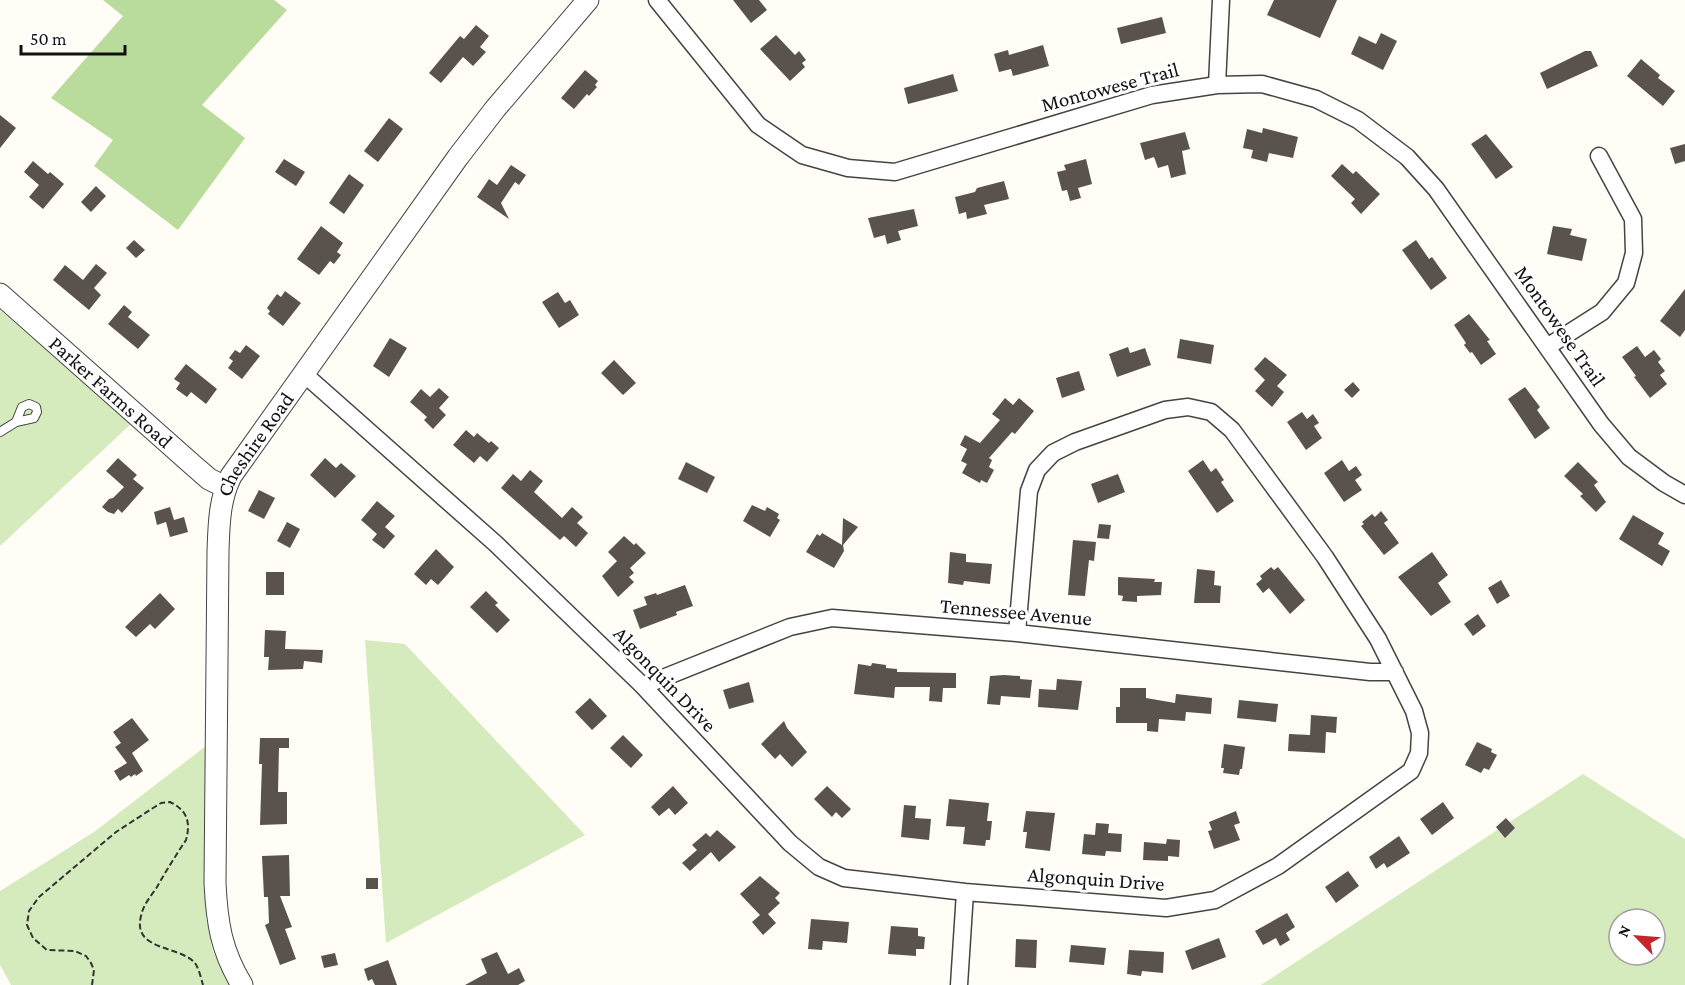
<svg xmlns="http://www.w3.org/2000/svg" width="1685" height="985" font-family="'Crimson Pro',serif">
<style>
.green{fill:#d5ebbd;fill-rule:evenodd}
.forest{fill:#b9dc9c}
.building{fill:#5a524d}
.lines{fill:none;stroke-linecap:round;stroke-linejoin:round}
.service-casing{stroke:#444;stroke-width:10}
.minor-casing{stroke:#444;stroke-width:19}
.tertiary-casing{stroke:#444;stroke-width:23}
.path{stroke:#333;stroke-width:2;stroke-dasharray:6 3;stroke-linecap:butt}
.service{stroke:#fff;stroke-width:8}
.minor{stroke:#fff;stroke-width:16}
.tertiary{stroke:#fff;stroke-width:21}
.labels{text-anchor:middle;stroke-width:6;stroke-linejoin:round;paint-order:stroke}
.street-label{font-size:21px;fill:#111;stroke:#fff}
</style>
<rect width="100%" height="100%" fill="#fffdf5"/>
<path class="green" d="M0 310 132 423 0 546Z
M365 640 405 644 585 835 386 943Z
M206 746V917L213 952 232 985H11L0 965V891L94 832Z
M1583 774 1685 839V985H1261ZM1619 919H1655V955H1619Z"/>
<path class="forest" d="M103 0H274L287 10 202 105 245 138 178 230 94 166 113 140 51 98 123 16Z"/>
<path class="building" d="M733 0H759L767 10 751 23Z
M1274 0H1337L1320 38 1267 15Z
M1162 17 1166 33 1121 44 1117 28Z
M476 25 489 36 480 47 486 52 473 66 463 57 441 83 429 73 460 36 464 39Z
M1381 33 1397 41 1383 70 1351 54 1359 36 1376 44Z
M776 35 795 55 799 51 806 60 802 63 805 67 790 81 760 49Z
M1043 45 1049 66 1013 76 1011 69 999 72 994 54 1008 50 1009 55Z
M1585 51H1591L1598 66 1547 89 1540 73Z
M1641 59 1660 75 1658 78 1675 91 1663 106 1627 76Z
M585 70 598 81 595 85 597 87 589 96 587 94 574 109 561 98Z
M953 74 958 91 908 104 904 88Z
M0 115 16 128 0 148Z
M389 118 403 129 378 162 364 151Z
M1263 128 1298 137 1293 158 1269 153 1267 162 1251 158 1253 150 1243 148 1247 129 1262 133Z
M1185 132 1190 149 1182 151 1186 174 1171 178 1168 165 1158 168 1154 157 1145 160 1140 143Z
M1486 134 1513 167 1496 179 1471 144Z
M1685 144V161L1675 164 1670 148Z
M284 159 305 172 296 186 275 172Z
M1086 159 1092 184 1078 188 1081 198 1070 201 1067 190 1062 191 1057 172 1066 170 1064 165Z
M33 161 48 174 50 172 64 184 43 209 29 197 39 185 24 172Z
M1342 164 1353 174 1356 171 1380 194 1361 214 1351 203 1355 199 1331 176Z
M511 165 526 175 519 185 515 182 501 203 509 219 477 197 489 179 497 185Z
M349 174 364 185 344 214 329 203Z
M1004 181 1009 199 984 205 987 214 967 219 966 212 959 214 955 197 975 192 977 188Z
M96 186 106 196 91 212 81 202Z
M914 209 918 226 898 231 901 240 887 244 885 235 874 238 868 218Z
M321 226 343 243 337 252 341 255 334 264 330 261 319 275 297 259Z
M1553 226 1572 229 1570 235 1587 239 1582 261 1547 254Z
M134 240 145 250 136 258 126 248Z
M1416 240 1429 259 1432 257 1447 278 1431 290 1402 250Z
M96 264 107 273 94 288 101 295 89 310 53 280 65 265 83 280Z
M1685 289V330L1680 337 1660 321Z
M285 291 301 303 283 326 268 314 270 311 267 308 277 294 281 297Z
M558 292 565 303 570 300 579 315 559 328 542 302Z
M124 305 132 312 128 317 150 335 138 349 108 324Z
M1469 314 1490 340 1487 341 1496 354 1481 365 1472 352 1470 353 1464 345 1466 343 1454 325Z
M390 338 407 348 389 377 373 366Z
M1180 339 1214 345 1211 364 1177 358Z
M246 345 260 356 242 379 228 368 233 361 229 358 235 350 240 353Z
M1637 346 1645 357 1654 350 1661 359 1658 362 1665 371 1660 375 1667 384 1650 398 1634 377 1636 376 1622 357Z
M1128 347 1130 353 1145 348 1151 365 1117 377 1109 354Z
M1265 357 1287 375 1277 386 1284 392 1272 407 1255 391 1265 380 1254 369Z
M614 360 636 383 623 395 601 373Z
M186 364 217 389 206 404 191 392 187 397 176 389 180 383 174 379Z
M1079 371 1085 390 1062 398 1056 378Z
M1353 382 1360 390 1352 398 1344 390Z
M1525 387 1540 407 1537 410 1550 428 1535 439 1508 399Z
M439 388 449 397 439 408 446 415 433 429 424 420 427 417 410 402 421 389 430 397Z
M1005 398 1013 405 1019 398 1034 411 1015 434 1012 432 989 458 992 460 989 467 994 470 987 483 981 480 980 483 962 473 967 464 961 461 967 449 960 445 965 435 980 443 1000 420 992 414Z
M1302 412 1307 419 1313 414 1319 423 1314 426 1322 438 1306 450 1287 422Z
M466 430 474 437 477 433 489 443 491 441 499 448 487 462 480 456 474 463 453 445Z
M118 458 137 475 133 479 144 488 122 513 118 509 114 514 108 512 102 507 109 499 113 498 124 487 106 471Z
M325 458 336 468 341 463 356 476 335 498 310 475Z
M1203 460 1211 472 1216 468 1224 480 1221 482 1234 501 1217 513 1188 471Z
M1342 460 1349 471 1356 466 1362 475 1355 480 1362 490 1344 502 1324 473Z
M686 462 715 477 707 493 678 479Z
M1578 462 1598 482 1594 485 1606 502 1596 512 1580 496 1583 494 1564 476Z
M530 470 543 481 534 492 562 518 572 507 583 517 577 523 588 533 576 547 564 536 560 540 501 488 513 474 521 481Z
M1118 474 1125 492 1098 503 1091 484Z
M259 490 275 498 264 519 248 511Z
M377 501 395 516 385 527 395 536 384 549 372 540 377 534 361 520Z
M752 505 765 511 767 507 779 514 777 518 780 520 770 537 743 521Z
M170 507 174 520 184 517 188 532 170 537 166 522 157 525 154 512Z
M1381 511 1388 520 1384 523 1399 543 1384 555 1361 526 1364 524 1362 522 1372 514 1375 517Z
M1633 515 1664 533 1658 544 1670 551 1662 566 1619 539Z
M843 518 858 527 843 545 844 551 834 568 806 552 817 534 820 536 822 533 842 545Z
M287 522 300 529 290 548 277 541Z
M1099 524 1111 525 1109 539 1097 538Z
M624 536 634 545 636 543 646 553 630 568 634 573 629 577 634 582 618 597 602 576 617 561 608 552Z
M1073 540 1096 542 1094 561 1089 560 1085 596 1068 595Z
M436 549 454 567 438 585 431 579 426 585 414 574Z
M950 552 966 554V562L992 564 990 584 964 581 963 585 948 583Z
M1432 552 1448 575 1438 583 1451 602 1431 616 1398 577Z
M1271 567 1274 570 1278 567 1305 600 1290 614 1269 588 1263 593 1256 584 1262 579 1260 576Z
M1197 569 1215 571 1214 585 1221 586 1220 603H1194Z
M266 572H284V595H266Z
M1118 577 1155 579 1154 582H1162L1161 595 1137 596V602L1122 601 1123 596 1118 595Z
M1501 580 1510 596 1497 604 1488 588Z
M685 585 693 606 676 612 677 615 640 629 633 610 647 605 644 597 656 593 657 595Z
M486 591 498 603 495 605 510 620 497 633 470 607Z
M160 593 175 609 155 629 150 624 136 637 125 627Z
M1478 614 1486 626 1473 636 1464 624Z
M265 630 286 631 285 649 323 650 322 663 304 661 303 669 268 670 269 657H264Z
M872 663 886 665V668L897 669V672L956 673V688H943L942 702 929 701 930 687H895L894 698 854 694 858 664 871 666Z
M1004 675 1020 676V679L1032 680 1030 698 1001 696 1000 705 987 704 990 676Z
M1057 679 1082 681 1078 710 1038 707 1039 689 1056 690Z
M749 682 754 702 729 709 723 690Z
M1120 688H1146V698L1175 703 1176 694 1212 698 1211 714 1186 712 1185 721 1159 719 1158 732 1147 731V723H1116V707H1120Z
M590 698 607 716 592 730 575 712Z
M1239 700 1278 704 1276 722 1237 718Z
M1311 715 1337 717 1336 733 1326 732 1325 753 1288 751 1289 734 1310 735Z
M132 718 149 740 132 753 143 771 136 776 135 774 131 777 129 775 120 781 114 771 127 763 115 747 121 743 113 732Z
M784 721 787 728 807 752 792 767 780 754 775 759 761 744Z
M623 735 643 755 631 768 610 748Z
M260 738H289V748H279L278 792H287V824L260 825 262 764H259Z
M1477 742 1492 749 1491 752 1497 755 1489 770 1484 768 1481 773 1465 765Z
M1224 744 1245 747 1242 769H1240L1239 775 1223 773 1224 768H1221Z
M673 786 688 803 675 815 669 808 659 816 651 807Z
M827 786 851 809 842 818 836 812 832 817 814 799Z
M949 799 989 803 987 821H992L990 840H986L985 846 963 844 965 827 946 826Z
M1443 802 1454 818 1432 835 1420 819Z
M904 805 916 806 915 818 931 819 929 840 901 837Z
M1026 811 1055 813 1050 851 1025 848 1027 832H1023Z
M1236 811 1240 823 1234 825 1240 840 1214 849 1208 831 1212 830 1209 822Z
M1506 818 1515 828 1505 838 1496 827Z
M1096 823 1109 824 1108 833 1122 834 1121 852 1106 851 1105 856 1082 854 1084 834 1095 835Z
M717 830 736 847 719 862 711 852 690 871 682 863 697 850 692 845 706 833 710 837Z
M1399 836 1410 853 1387 868 1384 863 1376 869 1369 857Z
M1167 839 1180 840 1179 857 1168 856V861L1143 860 1144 842 1166 844Z
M289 855 290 896H280L292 927 285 929 296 959 280 965 265 925 269 923 268 897H264L262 856Z
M1348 871 1359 886 1336 903 1325 887Z
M760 876 780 893 775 898 780 903 768 914 776 923 763 935 752 922 760 915 740 894Z
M366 878H378V889H366Z
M1287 913 1295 927 1286 933 1290 940 1280 946 1276 938 1263 945 1255 931Z
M811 919 849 922 847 943 823 941 822 950 808 949Z
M891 926 918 928V936L925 937 924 949H916V956L888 954Z
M1219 938 1226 957 1192 970 1185 951Z
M1016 939 1037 940 1036 968 1015 967Z
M1071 945 1106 948 1104 965 1069 962Z
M1129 950 1164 952 1163 973 1142 971 1141 976 1127 974Z
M497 952 508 974 519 968 525 981 518 985H465L487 973 481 959Z
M335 953 338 965 324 968 321 956Z
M388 960 397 985H375L372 979 368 981 364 969Z"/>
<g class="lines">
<g class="service-casing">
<path id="service" d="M0 432 16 422 34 418 37 412 36 407 29 404 22 407 16 422"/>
</g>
<g class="minor-casing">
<path id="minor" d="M657 0 758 125 802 155 848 168 895 172 1152 95 1217 85 1262 84 1316 99 1358 120 1407 157 1436 189 1601 424 1629 457 1664 483 1685 495
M1217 85 1221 0
M1547 347 1602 312 1626 283 1634 253 1633 219 1599 156
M303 373 496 544 643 686 790 843 819 867 844 878 965 892 1166 908 1215 900 1278 866 1411 771 1419 753 1420 733 1414 711 1378 639 1325 557 1232 430 1211 412 1188 407 1165 410 1075 442 1053 453 1037 470 1029 491 1017 633
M643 686 790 627 832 618 1017 633 1370 672H1395
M959 985 965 892"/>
</g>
<g class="tertiary-casing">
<g id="tertiary">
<path id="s1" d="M0 294 194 466 209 479 225 487"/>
<path id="s2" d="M242 985C221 950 217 923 215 883L218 551C219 525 219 500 231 476L458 157 495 109 588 0"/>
</g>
</g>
<path class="path" d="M92 985 94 970 91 963 86 956 75 951 47 950 33 938 27 925 29 911 39 897 116 832 153 808 161 803 170 802C187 810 191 822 186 840 176 855 166 871 157 887 151 896 143 905 141 916 132 951 179 945 195 963 199 969 201 978 203 985"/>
<use href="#service" class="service"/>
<use href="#minor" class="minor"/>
<use href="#tertiary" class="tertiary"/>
</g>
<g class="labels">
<g class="street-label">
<text transform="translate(1110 87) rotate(-15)" y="7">Montowese Trail</text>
<text transform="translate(1560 326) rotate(55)" y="7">Montowese Trail</text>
<text dy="7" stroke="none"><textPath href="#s1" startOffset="148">Parker Farms Road</textPath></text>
<text dy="7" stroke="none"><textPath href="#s2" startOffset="555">Cheshire Road</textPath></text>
<text transform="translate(1016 612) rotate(5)" y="7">Tennessee Avenue</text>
<text transform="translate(665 679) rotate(46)" y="7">Algonquin Drive</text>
<text transform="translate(1096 879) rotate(4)" y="7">Algonquin Drive</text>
</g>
</g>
<g transform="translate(1637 937) rotate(295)"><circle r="28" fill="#ffffff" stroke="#a0a0a0" stroke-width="1.5"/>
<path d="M0-4.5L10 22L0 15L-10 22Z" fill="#c4262e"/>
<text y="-9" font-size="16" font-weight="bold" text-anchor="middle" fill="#111111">N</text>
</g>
<path d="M21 45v9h104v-9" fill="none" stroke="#111111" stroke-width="3"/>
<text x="30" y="45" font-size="18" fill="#111111" stroke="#ffffff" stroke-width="4.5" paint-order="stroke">50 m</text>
</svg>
